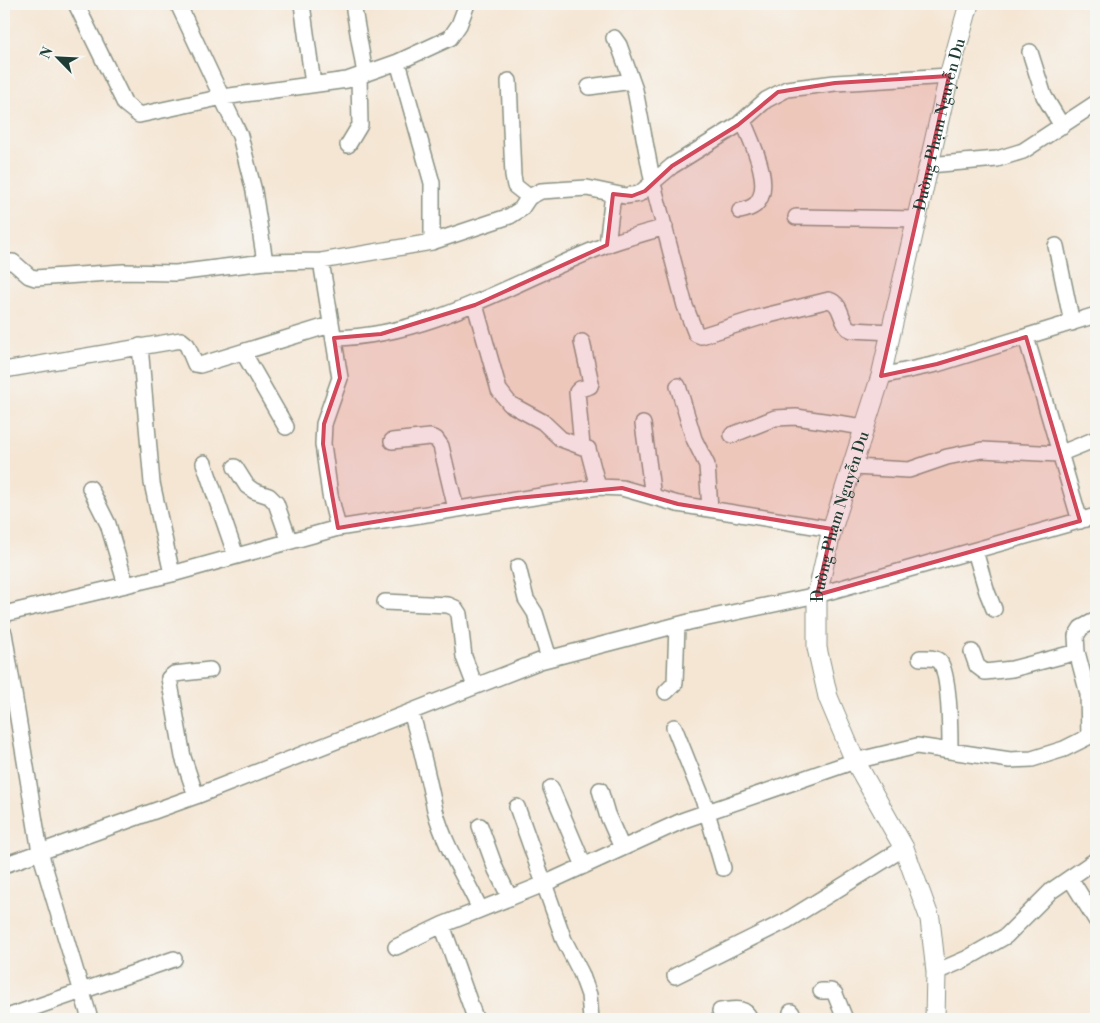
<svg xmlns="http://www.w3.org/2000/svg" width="1100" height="1023" font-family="'Libre Bodoni',serif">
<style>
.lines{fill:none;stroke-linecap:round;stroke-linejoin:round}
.minor-casing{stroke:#8a9284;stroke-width:18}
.major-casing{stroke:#8a9284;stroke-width:21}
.minor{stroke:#fff;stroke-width:15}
.major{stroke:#fff;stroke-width:19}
.marked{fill:#d1495b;fill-opacity:0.2;stroke:#d1495b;stroke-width:4;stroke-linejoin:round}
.labels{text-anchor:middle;stroke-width:4;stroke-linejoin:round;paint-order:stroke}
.street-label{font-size:16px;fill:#1f3d34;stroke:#f6f6f2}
</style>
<rect width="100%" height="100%" fill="#f6f6f2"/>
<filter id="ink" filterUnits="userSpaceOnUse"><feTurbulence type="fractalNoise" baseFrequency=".02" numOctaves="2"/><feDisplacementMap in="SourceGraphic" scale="10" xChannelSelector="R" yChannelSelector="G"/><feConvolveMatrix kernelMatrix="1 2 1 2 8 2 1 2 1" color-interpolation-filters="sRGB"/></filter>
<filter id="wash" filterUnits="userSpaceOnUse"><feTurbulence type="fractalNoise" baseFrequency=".0096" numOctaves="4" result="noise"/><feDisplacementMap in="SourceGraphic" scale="20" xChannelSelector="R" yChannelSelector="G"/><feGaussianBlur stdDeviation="1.12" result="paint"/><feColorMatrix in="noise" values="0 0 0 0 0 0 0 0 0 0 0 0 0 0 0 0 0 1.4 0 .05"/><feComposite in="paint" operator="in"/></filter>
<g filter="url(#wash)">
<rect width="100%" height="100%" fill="#f5e6d4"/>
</g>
<g filter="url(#ink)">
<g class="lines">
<g class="minor-casing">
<path id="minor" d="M76 4 125 104 139 115 223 97 347 80 398 62 450 38 459 25 467 4
M178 4 240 136 254 191 265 262
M302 4 313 84
M353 4 365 74
M614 38 619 45 635 90 653 184 685 306 696 334 701 336 761 317 829 300C842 304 840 319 848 328L852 330 891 332
M1030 52 1044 96 1062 126
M398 62 432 183V242
M509 81 513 176 515 186 529 197
M589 87 632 81
M348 145 360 125 359 76
M929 165 997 159 1023 151 1096 103
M740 211C745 210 751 208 755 205 775 187 751 141 743 121
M796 217 917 219
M607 245 613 194
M1056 246 1072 323
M321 261 340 378 324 424 323 444 330 495 338 528
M4 262H13L29 276 35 278 123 272 176 273 265 262 321 261 432 242 510 216 521 209 529 197 541 191 587 188 625 196 639 194 672 166 738 125 766 100 787 89 835 83 949 76
M475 305 499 390 510 404 543 422 561 439 588 449 598 487
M1026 337 1080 521
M334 338C433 336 516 280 606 245 625 238 645 233 665 227
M582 342 591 383 590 386 580 389 577 392 582 446
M140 346 152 483 172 574
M243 352 286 427
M4 370 181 340 187 345 195 364 200 365 330 325
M881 376 937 364 1096 315
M678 386 694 439 707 465 710 509
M643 424 653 497
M732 435 775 418 796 417 864 427
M392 441 430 437 436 439 441 446 456 509
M204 463 236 556
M235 467 247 486 254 491 269 496 276 503 289 540
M853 467 909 470 947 457 982 450 1059 454 1096 439
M90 488 108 524 126 585
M975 551 987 592 994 609
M518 567 526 599 535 613 549 658
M385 602 448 605 455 608 459 614 464 657 475 686
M4 614 172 574 338 528 598 487 622 488 678 504 832 529
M4 633 40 852 90 1019
M972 652 977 666 985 672 1012 669 1077 652
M920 658C926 658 934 657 939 661 950 669 950 735 950 750
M666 692 675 683 677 625
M411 712C421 745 428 777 435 810 444 845 465 877 480 909
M674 727 708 812
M1089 736 1088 694 1077 652 1076 636 1081 628 1096 620
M551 788 584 866
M600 790 607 814 622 848
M196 796 183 757 169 678 174 674 210 670
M517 807 564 940 581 973 589 995 591 1019
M707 812 723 868
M480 826 496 870 510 898
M4 865 196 796 540 661 689 622 817 595 1096 516
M1070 878 1096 920
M442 925 474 1015
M396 947 442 925 544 884 684 820 855 761 917 746 1010 760 1032 759 1064 749 1096 733
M936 972 966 959 1006 936 1051 891 1096 860
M675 976 786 921 904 848
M821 991H831L835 994 845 1019
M720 1011C732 1010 745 1005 750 1019
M791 1012 796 1019
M4 1018 174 959"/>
</g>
<g class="major-casing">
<g id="major">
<path id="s1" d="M935 1019 936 972 930 919 904 848 855 761 828 697 817 648V595L832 529 881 376 949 76 969 4"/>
</g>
</g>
<use href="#minor" class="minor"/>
<use href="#major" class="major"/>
</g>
</g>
<path class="marked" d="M949 76 881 376 937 364 1026 337 1080 521 817 595 832 529 678 504 622 488 517 498 338 528 323 444 324 424 340 378 334 338 381 334 475 305 607 245 613 194 632 196 645 191 672 166 738 125 778 92 835 83Z"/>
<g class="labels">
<g class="street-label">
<text dy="6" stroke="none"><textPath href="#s1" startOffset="935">Đường Phạm Nguyễn Du</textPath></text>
<text dy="6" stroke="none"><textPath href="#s1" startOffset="530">Đường Phạm Nguyễn Du</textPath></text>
</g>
</g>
<rect width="1100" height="1023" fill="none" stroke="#f6f6f2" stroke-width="20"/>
<g transform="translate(58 58) rotate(294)" stroke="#f6f6f2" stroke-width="4" paint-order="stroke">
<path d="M0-4L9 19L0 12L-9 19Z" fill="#1f3d34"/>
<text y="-8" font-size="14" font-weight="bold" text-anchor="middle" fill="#1f3d34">N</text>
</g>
</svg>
